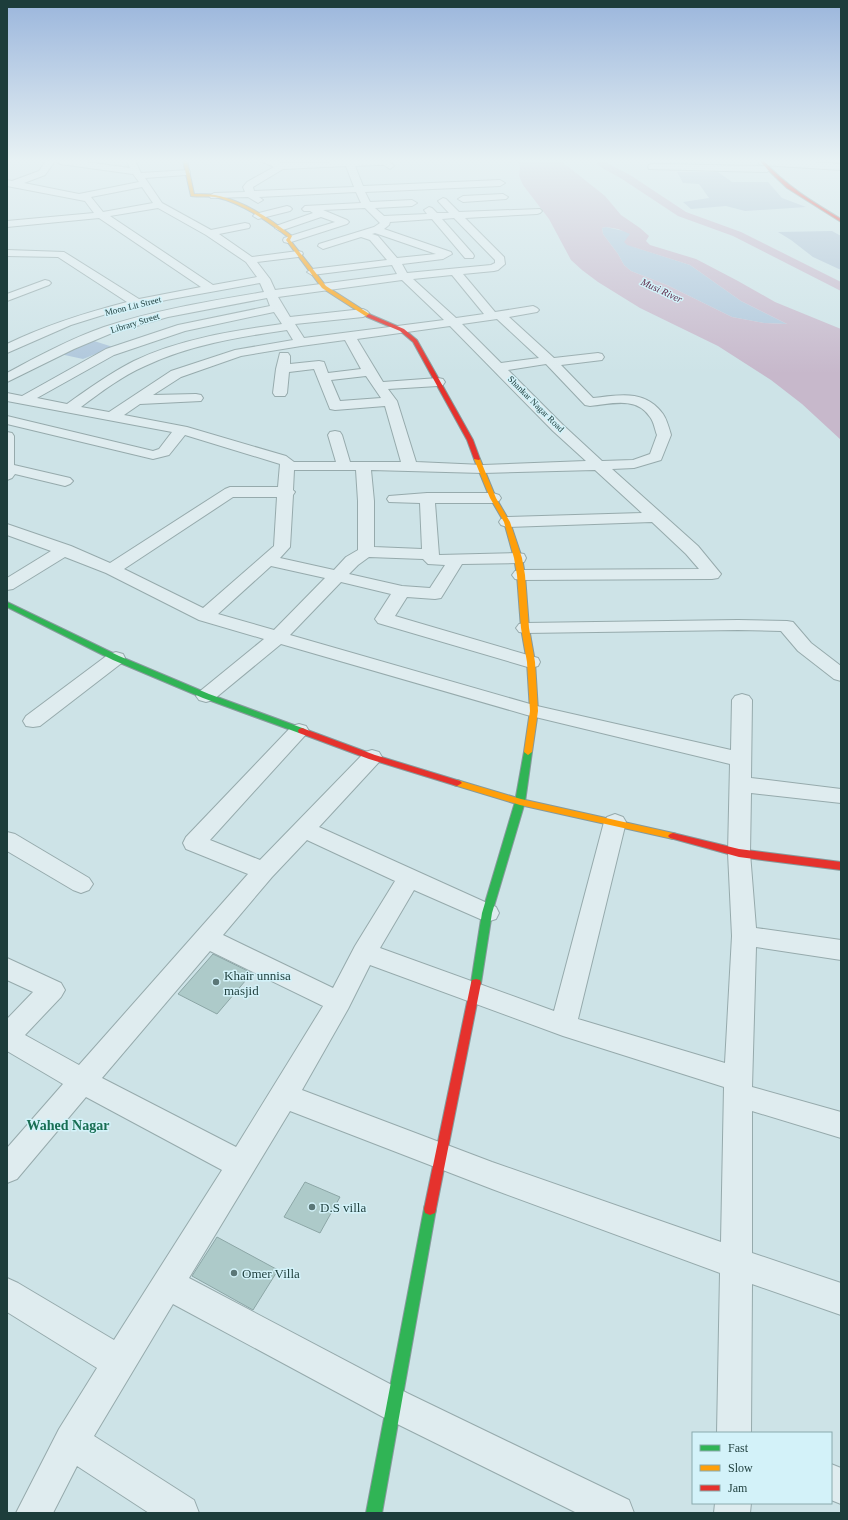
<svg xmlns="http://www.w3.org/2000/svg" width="848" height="1520" font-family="Georgia,serif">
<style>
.green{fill:#aec6db}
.cemetery{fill:#aec3d5}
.water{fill:#c7b8cb;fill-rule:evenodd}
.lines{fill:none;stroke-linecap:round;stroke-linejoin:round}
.canal{fill:#c7b8cb;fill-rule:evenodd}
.building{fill:#adcac9;stroke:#8ca6a6}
.street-casing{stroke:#96aaac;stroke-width:2}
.fast-casing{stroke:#869a9c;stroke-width:2}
.slow-casing{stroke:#869a9c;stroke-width:2}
.jam-casing{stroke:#869a9c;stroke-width:2}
.street{fill:#dfecef;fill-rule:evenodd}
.fast{fill:#30b455;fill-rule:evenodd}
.slow{fill:#ff9f0a;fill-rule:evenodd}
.jam{fill:#e5322d;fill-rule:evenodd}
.poi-dot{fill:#5b7777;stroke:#d3f2f9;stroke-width:1.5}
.labels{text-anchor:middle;stroke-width:3;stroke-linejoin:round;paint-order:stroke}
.far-street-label{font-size:9px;fill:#1d3d3b;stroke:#d3f2f9}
.far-water-label{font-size:10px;font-style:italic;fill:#5e2a49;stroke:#d3f2f9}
.near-poi-label{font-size:13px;fill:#1d3d3b;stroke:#d3f2f9;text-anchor:start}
.near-neighbourhood-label{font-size:14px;font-weight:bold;fill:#186e53;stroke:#d3f2f9}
</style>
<rect width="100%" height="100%" fill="#cde3e7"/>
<path class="green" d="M606 227 628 232 630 234 634 247 690 265 741 301 787 324 764 323 732 317 667 285 631 271 624 265 618 254 603 234 602 228Z
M91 340 113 347 83 359 60 354Z"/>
<path class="cemetery" d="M677 172H718L732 182H768L782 198 806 207 745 211 726 206 691 209 683 202 709 198 699 184 683 183Z
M832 231 841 236V270L813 257 791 240 778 232Z"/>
<path class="water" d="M519 161H561L605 196 621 215 640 228 649 236 646 241 650 245 696 259 738 281 775 302 841 329V440L802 404 771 380 718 346 640 308 598 282 582 270 571 260 549 219 523 185 519 176 520 168ZM606 227 618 229 630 234 624 242 627 245 690 265 741 301 787 324 764 323 732 317 667 285 631 271 624 265 618 254 603 234 602 228Z"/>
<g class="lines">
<path class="canal" d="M598 161H608L607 163 630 175 686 212 741 232 841 282V291L733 236 678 216 622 179 599 166 597 164Z"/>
</g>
<path class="building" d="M213 954 252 973 217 1014 178 994Z
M305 1182 340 1197 320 1233 284 1217Z
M217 1237 278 1270 253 1310 192 1276Z"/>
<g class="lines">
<g class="street-casing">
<path id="street" d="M46 161H55L45 175 24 183 79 194 139 182 133 174 60 164 56 161H79L130 168 127 161H135L141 173 189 170 190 172 189 174 186 175 145 178 162 203 211 230 245 223 249 224 250 226 249 228 219 234 252 257 298 251 302 252 303 254 298 257 257 262 270 279 275 290 397 274 392 265 312 275 307 272 312 269 387 260 370 240 361 237 323 249 318 246 319 244 374 227 380 223 365 208 323 210 347 220 349 222 347 224 288 243 284 242 283 240 284 238 335 222 321 217 280 231 275 228 276 226 313 213 310 211H304L302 209 305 206 361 203 356 192 259 197 263 200 258 203 248 197 211 198 209 196 214 193 245 192 243 187 247 182 274 167 261 161H274L282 163 389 161 394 166 390 169 384 165H377L355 166 363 186 500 180 505 183 500 186 365 192 370 202 412 200 417 203 412 206 375 208 384 216 427 214 424 210 429 207 432 208 437 213H449L438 201 443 198 446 199 459 212 540 209 542 211 540 213 537 214 465 218 504 257 505 264 498 270 494 271 463 274 495 312 533 306 537 308 539 310 537 312 509 317 554 358 598 353 602 354 604 357 602 360 561 365 593 398C619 395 645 389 663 414 667 420 669 428 671 435L661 460 634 468 612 469 698 546 721 574 718 578 712 579 521 580 515 579 512 575 515 571 521 570 699 569 686 554 652 522 507 527 501 525 499 522 501 519 507 517 642 513 595 470 483 473 371 470 374 501V547L422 549 420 503 389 502 387 499 389 496 427 493H493L499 495 501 498 499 501 493 503H435L439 555 518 553 524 554 526 558 524 562 518 563 462 564 441 598 435 599 407 597 395 616 538 658 540 662 538 666 531 668 378 623 375 619 391 594 341 582 290 635 537 706 731 750 732 700 735 696 742 694 749 696 752 700 751 778 841 789V803L751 793 750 853 756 928 841 940V960L756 947 752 1087 841 1112V1138L752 1111V1253L841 1283V1315L752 1284 751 1433H717L720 1273 492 1189 290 1111 189 1278 407 1393 629 1500 634 1513H577L383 1417 173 1304 94 1436 194 1500 199 1513H149L77 1466 53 1513H16L59 1429 97 1368 7 1312V1278L18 1283 114 1340 222 1170 86 1097 17 1179 7 1183V1148L63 1084 7 1051V1019L33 992 7 980V958L61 983 65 990 61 997 25 1035 79 1065 248 874 186 849 183 843 186 837 292 726 299 724 306 726 309 731 210 840 260 860 365 752 372 750 379 752 382 757 379 762 319 827 496 907 499 913 496 919 487 922 414 890 380 948 554 1011 604 822 607 817 615 814 623 817 626 822 578 1019 725 1063 732 936 728 853 730 764 527 715 281 644 213 700 206 702 199 700 196 696 199 692 264 639 199 620 106 573 65 557 13 589 7 590V578L51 551 7 535V524L71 546 110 563 225 489 230 487H278L280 464 185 435 169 455 153 459 7 424V416L153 451 159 449 172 432 7 401V393L22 396 106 349 178 325 270 306 267 298 168 317 112 333 74 349 7 382V373C38 356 70 339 104 327 155 310 211 301 264 292L260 283 166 300 103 315 71 325 7 353V344C46 325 85 313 127 302L58 257 7 256V250L64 252 139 299 201 287 99 218 7 227V221L94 213 85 201 7 186V180L12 181 39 171ZM346 166 354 187 254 191 253 187 283 169ZM142 187 153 203 103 212 91 197ZM158 208 206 235 246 262 257 277 213 285 110 216ZM454 218 495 260V263L491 265 407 273 402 264 443 259 452 254 451 252 384 229 389 225 390 222 432 219 465 258H473L474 256 473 254 442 219ZM375 233 436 254 397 258 378 236 372 234ZM452 275 484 314 456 318 413 279ZM402 280 444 320 304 338 295 324 363 317 367 315 369 313 367 311 363 309 290 317 278 297ZM274 312 282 324C232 331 179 339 134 361 110 373 88 389 67 404L37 398 114 355 185 331ZM497 319 539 358 501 363 462 324ZM450 326 553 431 586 461 483 465 416 462 397 401 388 389 438 386 443 385 445 382 443 379 438 378 383 382 357 339ZM287 330 293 340 235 350 171 371 109 412 81 407C101 392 122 376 145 366 189 345 239 337 287 330ZM345 340 361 369 328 373 324 362 319 361 290 364V356L288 353H280L276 369 273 393 275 396H285L287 393 289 372 314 369 330 409 335 410 385 406 401 462H350L342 435 340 432 335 431 330 432 328 435 336 462H294L286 456 187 427 124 415 140 404 201 401 203 398 201 395 196 394 153 395 181 377 241 356 301 346ZM546 364 585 405 590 406C611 404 636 396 650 417 654 422 655 430 657 435L650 454 633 460 602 461 563 425 508 370ZM366 376 381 398 340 401 331 380ZM294 470H356L358 501V550L346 557 334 570 280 558 290 547 293 495 295 492 293 490ZM233 497H277L274 546 203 608 124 569ZM369 557 423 559 428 564 445 565 430 588 402 586 349 574 358 565ZM271 566 325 578 274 630 218 614ZM307 840 395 881 355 946 333 988 223 935 272 877ZM210 951 323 1006 236 1147 102 1078ZM370 965 563 1036 724 1087 721 1242 492 1162 302 1090 348 1009Z
M758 161H798L841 164V170L762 165 759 164Z
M652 164 767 166 771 169 767 172 649 169 648 167 649 165Z
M503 194 508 197 506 199 463 202 458 199 463 196Z
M287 206 290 207 292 209 290 211 258 219 253 216 255 214Z
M45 280 49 281 51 283 49 285 7 301V294Z
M7 432 12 433 14 436V465L70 478 73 481 70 484 65 486 15 474 12 478 7 480Z
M738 620 787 621 793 622 811 643 841 666V681L834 679 798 651 781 631 738 630 525 633 519 632 516 628 519 624 525 623Z
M116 652 123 654 125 658 123 662 40 726 33 727 26 726 23 721 26 716 109 654Z
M7 832 15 834 89 878 93 884 89 890 81 893 73 890 7 851Z
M831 1464 841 1468V1504L831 1500Z
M715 1503H751L750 1513H714Z"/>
</g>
<g class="fast-casing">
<path id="fast" d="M7 602 119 656 209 694 305 729 306 731 305 733H299L203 698 113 660 7 607Z
M528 749 532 752 525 802 492 913 481 983 480 986 476 987 472 986 471 983 482 913 515 802 524 752Z
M430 1203 435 1205 436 1209 382 1513H366L424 1209 425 1205Z"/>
</g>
<g class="slow-casing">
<path id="slow" d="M183 161H187L194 194C201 194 208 194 215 195 244 201 269 218 292 236L290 240 326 286 371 315V317H367L322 288 286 240 288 237C267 221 242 203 215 197 207 196 199 197 191 196Z
M475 458 480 459 496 498 510 522 522 558 525 575 529 628 535 662 538 711 532 752 528 755 524 752 530 711 527 662 521 628 517 575 514 558 504 522 490 498 474 459Z
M457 780 521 799 673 833 676 834 678 836 676 838 673 839 520 805 454 785 452 783Z"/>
</g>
<g class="jam-casing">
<path id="jam" d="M760 161H764C786 186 813 202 841 219V222L787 188 769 171Z
M369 314 404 329 417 340 473 440 480 459 479 460 474 459 467 440 413 342 400 331 367 317 366 316Z
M302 728 375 755 460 781 462 783 457 786 369 759 299 733 298 731 299 729Z
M673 833 739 849 841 862V870L739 857 670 838 668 836 670 834Z
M476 979 480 980 481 983 436 1209 435 1213 430 1215 425 1213 424 1209 471 983 472 980Z"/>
</g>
<use href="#street" class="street"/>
<use href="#fast" class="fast"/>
<use href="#slow" class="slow"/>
<use href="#jam" class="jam"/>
</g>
<linearGradient id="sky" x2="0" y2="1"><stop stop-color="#9bb6dc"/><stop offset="0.43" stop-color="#e8f2f4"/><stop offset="1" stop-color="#e8f2f4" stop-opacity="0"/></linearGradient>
<rect width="848" height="374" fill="url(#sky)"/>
<g class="poi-dot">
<circle cx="216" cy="982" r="4"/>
<circle cx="312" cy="1207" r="4"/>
<circle cx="234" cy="1273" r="4"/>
</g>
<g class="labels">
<g class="far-street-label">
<text transform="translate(133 306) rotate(-14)" y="3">Moon Lit Street</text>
<text transform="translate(135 323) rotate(-17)" y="3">Library Street</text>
<text transform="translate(536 404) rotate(45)" y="3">Shankar Nagar Road</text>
</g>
<g class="far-water-label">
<text transform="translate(662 290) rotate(25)" y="4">Musi River</text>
</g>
<g class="near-poi-label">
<text x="224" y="980">Khair unnisa<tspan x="224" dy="15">masjid</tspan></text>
<text x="320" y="1212">D.S villa</text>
<text x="242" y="1278">Omer Villa</text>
</g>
<g class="near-neighbourhood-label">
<text x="68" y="1130">Wahed Nagar</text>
</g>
</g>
<rect width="848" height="1520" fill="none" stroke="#1d3d3b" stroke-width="16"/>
<rect x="692" y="1432" width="140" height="72" fill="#d3f2f9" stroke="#8aaaad"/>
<rect x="700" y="1445" width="20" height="6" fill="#30b455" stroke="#8aaaad"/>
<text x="728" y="1452" font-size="12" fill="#1d3d3b">Fast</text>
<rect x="700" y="1465" width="20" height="6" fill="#ff9f0a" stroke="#8aaaad"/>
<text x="728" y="1472" font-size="12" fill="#1d3d3b">Slow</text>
<rect x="700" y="1485" width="20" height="6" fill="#e5322d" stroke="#8aaaad"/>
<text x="728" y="1492" font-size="12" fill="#1d3d3b">Jam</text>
</svg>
